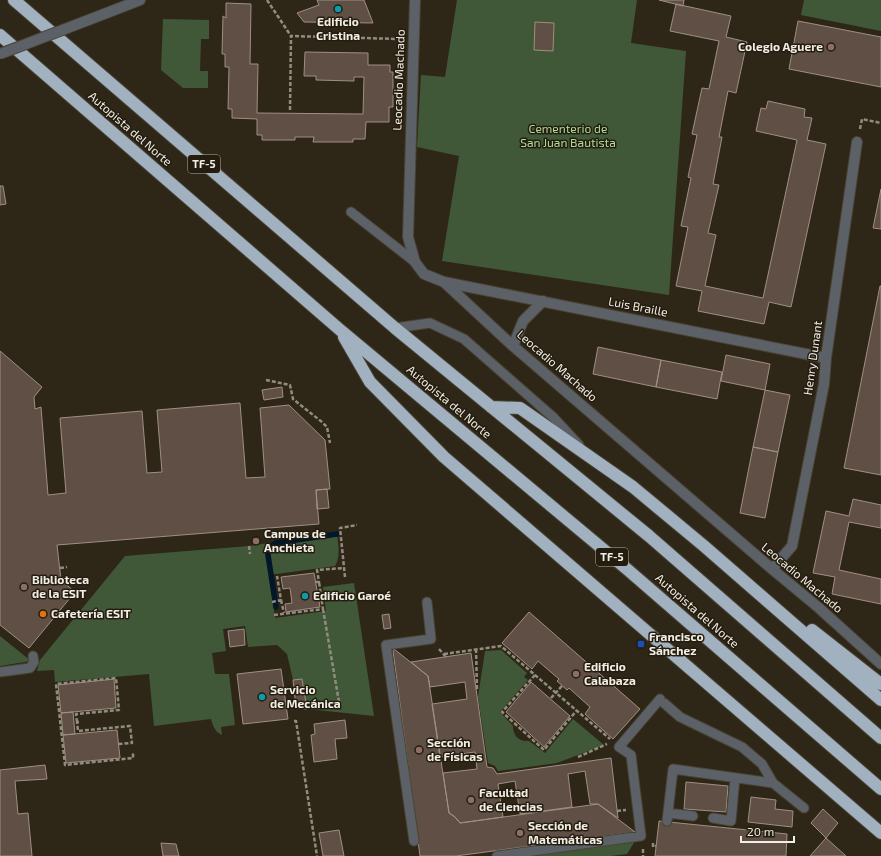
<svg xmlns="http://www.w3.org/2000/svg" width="881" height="856" font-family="'Exo 2',sans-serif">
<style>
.green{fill:#405837}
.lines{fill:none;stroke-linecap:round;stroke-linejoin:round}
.stream{stroke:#021729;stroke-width:5.5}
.building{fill:#5f4f45;stroke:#a08f83}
.service-casing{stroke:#494335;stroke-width:11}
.minor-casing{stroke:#494335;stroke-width:12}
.tertiary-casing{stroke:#494335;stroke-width:12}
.motorway-casing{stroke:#494335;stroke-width:14}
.path{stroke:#928c80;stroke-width:2.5;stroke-dasharray:4 2;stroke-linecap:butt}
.service{stroke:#5b6167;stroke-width:9}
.minor{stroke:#5b6167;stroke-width:10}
.tertiary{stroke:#5b6167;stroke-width:10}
.motorway{stroke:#a2b1c0;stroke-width:12}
.tertiary-bridge-casing{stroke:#494335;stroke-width:12;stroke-linecap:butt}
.tertiary-bridge{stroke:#5b6167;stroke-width:10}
.culture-dot{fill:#0f9aa8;stroke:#241d0f;stroke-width:1.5}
.education-dot{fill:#8d6e63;stroke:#241d0f;stroke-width:1.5}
.food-dot{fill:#e8710a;stroke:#241d0f;stroke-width:1.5}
.transit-dot{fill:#1a4fb4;stroke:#241d0f;stroke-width:1.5}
.labels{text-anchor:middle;stroke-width:3;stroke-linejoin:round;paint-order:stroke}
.shield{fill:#241d0f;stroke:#b4afa5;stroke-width:1}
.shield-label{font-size:11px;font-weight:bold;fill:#f2eee5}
.poi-label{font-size:12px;font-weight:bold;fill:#f2eee5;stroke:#241d0f;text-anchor:start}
.street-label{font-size:12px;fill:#f2eee5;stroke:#241d0f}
.park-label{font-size:12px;fill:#abdd98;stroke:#241d0f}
</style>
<rect width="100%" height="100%" fill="#2e2718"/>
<path class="green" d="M457 0H637L631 43 686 51 669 295 442 261 459 156 417 147 421 75 445 77Z
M804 0H881V31L801 15Z
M163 19 209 20V39H201L200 71H208V88H183L161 70Z
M337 533C338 543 341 556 335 566L269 575 275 618 326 611 323 587 354 583 374 716 307 709 302 679 293 680 287 654 277 645 248 647 245 626 223 629 226 651 212 653 215 674H229L235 725 221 727 222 735C215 732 213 726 211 719L154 726 149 674 55 682 54 670 37 671 40 660 125 556 249 546Z
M0 636 31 661 0 666Z
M501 650 527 673 524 677 528 680 500 712 513 726C513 736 519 742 529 741L545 753 573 719 604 745 557 763 498 771 495 766 488 763 478 697 485 651Z
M635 841 627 854 611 856H529Z"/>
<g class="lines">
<path class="stream" d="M276 607 268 555C267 548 270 546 276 543L337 534"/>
</g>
<path class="building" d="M317 0H364L373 23 304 22 297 13 319 5Z
M659 0H684L683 6Z
M226 3 251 4 250 64H258L257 113 363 114 364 77H354V81L316 80V76H304L305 52 368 53V65H390V72H393V107H389V122H366L365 139H353V142H313L314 137H295V140H262V135H257V119L232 118V109H228L229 67H225V54H222L223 16 226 18Z
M676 4 731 16 726 37 747 42 736 93 728 91 719 137H722L713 184 719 185 708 233 716 235 705 286 763 298 797 140 756 131 761 108 766 109 768 101 805 109 804 117 812 118 807 140 826 144 791 307 769 302 764 324 698 311 702 291 676 286 688 227 681 226 691 178 688 177 697 135 692 134 702 88 709 89 719 41 670 31Z
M798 21 881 37V87L789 69Z
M535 22 554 23 553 51 534 50Z
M0 186H3L6 204 0 205Z
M881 189V229L873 228Z
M880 286H881V475L844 468Z
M598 347 661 360 656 387 593 374Z
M0 351 42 387 34 397 35 409 41 407 48 495 66 493 60 418 142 411 147 473 162 472 157 410 240 403 246 478 265 477 260 408 289 405 325 440 330 489 316 490 319 524 57 545 61 580 75 592 29 648 0 625Z
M726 355 770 364 765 390 721 381Z
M661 360 722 372 717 399 656 387Z
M282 387 283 397 264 400 262 390Z
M765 390 790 395 778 452 753 447Z
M753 447 778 452 765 518 740 513Z
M327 489 329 508 317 509 316 490Z
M853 499 881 505V528L849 522 839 570 881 579V604L832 594 835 577 813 573 826 511 849 516Z
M314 573 320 607 286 612 285 604 292 603 290 588 283 589 281 577Z
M529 612 640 709 613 739 585 714 590 707 569 688 567 690 557 681 559 679 538 661 532 669 502 643Z
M389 614 391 628 384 629 382 615Z
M244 629 245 645 230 647 228 631Z
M394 649 428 676 449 813 455 817 460 823 598 804 635 832 456 856H420L393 651Z
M471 653 487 767 493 768 497 774 611 758 618 818 598 804H590L585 771 568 774 572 807 520 814 515 781 498 784 503 817 460 823 455 817 449 813 443 773 477 769 475 752 440 757 432 704 467 699 465 682 430 687 428 676 411 662Z
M281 669 288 719 243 724 237 674Z
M114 679 116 708 61 713 58 685Z
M302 679 307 709 296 708 293 680Z
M531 682 570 716 544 747 506 712Z
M73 712 75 734 63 735 61 713Z
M345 720 347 738 335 739 337 759 314 762 311 735 315 734 314 724Z
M117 730 120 758 66 763 63 735Z
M45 765 47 779 15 781 18 814 28 813 32 856H0V770Z
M686 782 728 786 726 812 684 809Z
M751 797 776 800 775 809 793 811 792 827 748 822Z
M823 809 838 823 826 838 811 823Z
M659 821 787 834 786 856H655Z
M339 830 344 856H323L319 833Z
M826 838 846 856H810Z
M161 843 176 844 179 856H163Z"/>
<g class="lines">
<g class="service-casing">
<path id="service" d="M351 212 415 262
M395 328 430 323 464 339 554 418 579 445
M0 672 30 668 34 662 33 656
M664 703 680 717 742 747 762 764 773 783
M668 813 693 816
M713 818 731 821 735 778
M667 821 673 769 773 783 804 808
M414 841 386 645 431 639 427 602
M497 856 641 836 631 755 619 747 660 699"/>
</g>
<g class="minor-casing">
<path id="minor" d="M415 0 408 237 415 262 424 274 444 282 513 346 772 569 819 608 881 664
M444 282 826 358
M513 346 523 321 543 301
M772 569 792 546 824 384 826 358 857 142"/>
</g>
<g class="tertiary-casing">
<path id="tertiary" d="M104 14 140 0"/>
</g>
<g class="motorway-casing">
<path id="motorway" d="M14 0 395 328 649 536 881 738
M0 35 339 329 628 570 881 789
M344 337 370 382 444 457 881 833
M491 407 520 408 633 487 704 546 881 700
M812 630 881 684"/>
</g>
<path class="path" d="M267 0 291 36
M290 110 291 36 399 39
M860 129 862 119 881 123
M266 380 290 385 293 399 322 422 327 427 330 443
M249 546 250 554
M60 568 67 567
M345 577 340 528 357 525
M316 582H319L317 570 344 568
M281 600 284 613
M272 602 281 600 277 576
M323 609 339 702
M274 615 323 609 319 582
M439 649 446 657
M476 649 477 689
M444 654 501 646 610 739
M535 675 502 712 544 750 577 710
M551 698 562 686
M294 721H296L317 856
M77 722 76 714 119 710 116 678 56 684 65 765 133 758V753
M79 722H77L78 731 130 726 132 743 118 744
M578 757 607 744
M617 811 626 810
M653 843V847L656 846
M643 849V856"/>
<use href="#service" class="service"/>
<use href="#minor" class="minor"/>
<use href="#tertiary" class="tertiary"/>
<use href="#motorway" class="motorway"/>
<g class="tertiary-bridge-casing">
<path id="tertiary-bridge" d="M0 54 104 14"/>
</g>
<use href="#tertiary-bridge" class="tertiary-bridge"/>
</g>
<g class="culture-dot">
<circle cx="338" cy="9" r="4"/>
<circle cx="305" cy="596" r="4"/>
<circle cx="262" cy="697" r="4"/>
</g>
<g class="education-dot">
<circle cx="831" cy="47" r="4"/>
<circle cx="256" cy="541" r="4"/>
<circle cx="24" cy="587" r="4"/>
<circle cx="576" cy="674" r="4"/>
<circle cx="419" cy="750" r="4"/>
<circle cx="471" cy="800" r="4"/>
<circle cx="520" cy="833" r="4"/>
</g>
<circle class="food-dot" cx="43" cy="614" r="4"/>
<rect class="transit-dot" x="637" y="640" width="8" height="8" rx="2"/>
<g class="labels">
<g class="shield">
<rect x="188" y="155" width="32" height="18" rx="3"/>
<rect x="596" y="548" width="32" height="18" rx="3"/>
</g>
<g class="shield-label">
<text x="204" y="168">TF-5</text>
<text x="612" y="561">TF-5</text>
</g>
<g class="poi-label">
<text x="338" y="26" text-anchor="middle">Edificio<tspan x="338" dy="14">Cristina</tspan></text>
<text x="823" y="51" text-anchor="end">Colegio Aguere</text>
<text x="264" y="538">Campus de<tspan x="264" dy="14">Anchieta</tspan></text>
<text x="32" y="584">Biblioteca<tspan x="32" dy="14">de la ESIT</tspan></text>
<text x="313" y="600">Edificio Garoé</text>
<text x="51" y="618">Cafetería ESIT</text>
<text x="649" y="641">Francisco<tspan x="649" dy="14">Sánchez</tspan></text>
<text x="584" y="671">Edificio<tspan x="584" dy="14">Calabaza</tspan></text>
<text x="270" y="694">Servicio<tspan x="270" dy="14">de Mecánica</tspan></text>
<text x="427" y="747">Sección<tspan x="427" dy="14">de Físicas</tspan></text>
<text x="479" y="797">Facultad<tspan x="479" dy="14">de Ciencias</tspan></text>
<text x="528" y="830">Sección de<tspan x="528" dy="14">Matemáticas</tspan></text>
</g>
<g class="street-label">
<text transform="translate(399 80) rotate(-88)" y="4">Leocadio Machado</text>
<text transform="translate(130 129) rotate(41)" y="4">Autopista del Norte</text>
<text transform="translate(638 307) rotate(11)" y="4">Luis Braille</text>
<text transform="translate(813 358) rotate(-82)" y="4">Henry Dunant</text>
<text transform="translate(557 366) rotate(41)" y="4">Leocadio Machado</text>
<text transform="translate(449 402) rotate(40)" y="4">Autopista del Norte</text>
<text transform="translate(802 578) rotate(40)" y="4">Leocadio Machado</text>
<text transform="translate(697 611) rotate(41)" y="4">Autopista del Norte</text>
</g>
<g class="park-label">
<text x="568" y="133">Cementerio de<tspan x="568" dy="14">San Juan Bautista</tspan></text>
</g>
</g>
<path d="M741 836v6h53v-6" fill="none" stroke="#f2eee5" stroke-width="2"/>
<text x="747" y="836" font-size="12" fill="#f2eee5" stroke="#241d0f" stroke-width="3" paint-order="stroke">20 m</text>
</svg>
